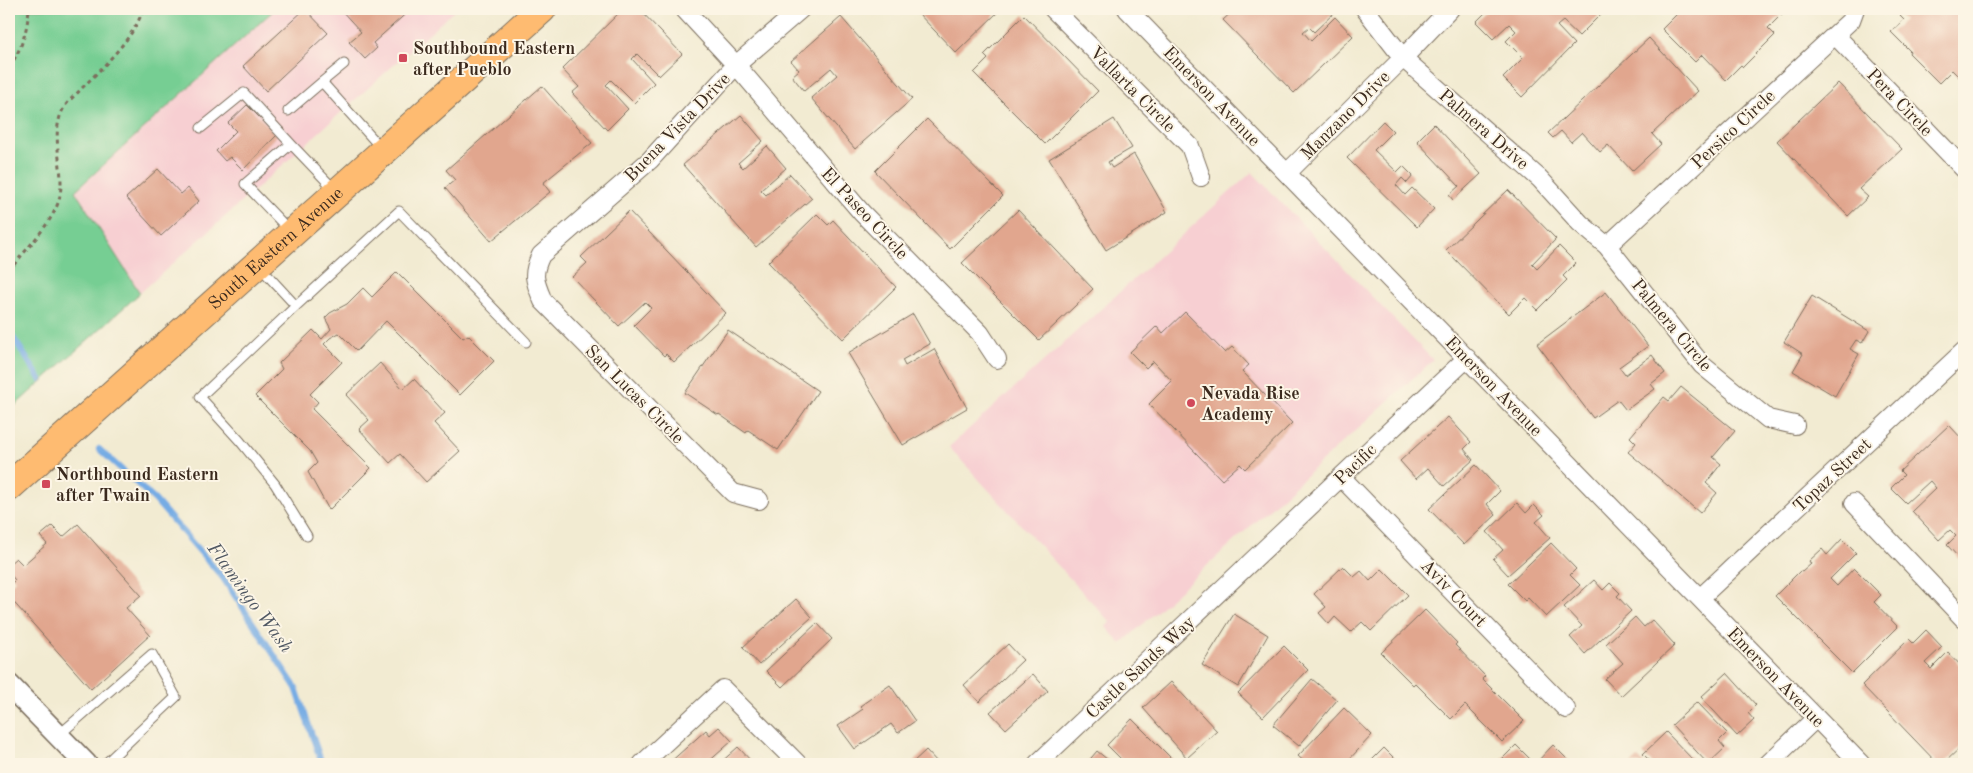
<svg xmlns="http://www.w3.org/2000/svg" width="1973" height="773" font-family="'Old Standard TT',serif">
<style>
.built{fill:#f7cfd2}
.green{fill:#76ce93;stroke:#587c58}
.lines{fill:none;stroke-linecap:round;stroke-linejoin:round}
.stream{stroke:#76ace4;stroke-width:6}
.building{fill:#e1a68e}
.service-casing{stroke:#7b6e5d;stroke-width:11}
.minor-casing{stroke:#7b6e5d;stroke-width:20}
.tertiary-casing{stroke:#7b6e5d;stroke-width:24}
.primary-casing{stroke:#7b6e5d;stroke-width:30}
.path{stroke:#7b6e5d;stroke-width:3;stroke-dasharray:4 4;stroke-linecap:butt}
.service{stroke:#fff;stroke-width:9}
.minor{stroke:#fff;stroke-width:18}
.tertiary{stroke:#fff;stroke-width:21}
.primary{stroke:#febb71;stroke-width:28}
.poi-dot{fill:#d1495b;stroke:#fcf5e5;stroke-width:2}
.labels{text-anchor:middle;stroke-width:4;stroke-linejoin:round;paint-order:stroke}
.poi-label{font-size:18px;font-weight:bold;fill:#3b2a1e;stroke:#fcf5e5;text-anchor:start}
.street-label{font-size:18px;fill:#3b2a1e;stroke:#fcf5e5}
.water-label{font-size:19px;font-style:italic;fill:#505863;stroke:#fcf5e5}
</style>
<rect width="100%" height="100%" fill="#fcf5e5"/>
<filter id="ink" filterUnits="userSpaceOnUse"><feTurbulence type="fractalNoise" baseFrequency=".02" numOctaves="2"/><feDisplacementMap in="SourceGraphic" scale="10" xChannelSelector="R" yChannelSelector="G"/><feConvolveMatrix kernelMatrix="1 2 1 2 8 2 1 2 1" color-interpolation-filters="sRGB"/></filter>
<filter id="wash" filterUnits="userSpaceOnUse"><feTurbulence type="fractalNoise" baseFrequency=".0096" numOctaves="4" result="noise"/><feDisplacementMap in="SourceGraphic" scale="20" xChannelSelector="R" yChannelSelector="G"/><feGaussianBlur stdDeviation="1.12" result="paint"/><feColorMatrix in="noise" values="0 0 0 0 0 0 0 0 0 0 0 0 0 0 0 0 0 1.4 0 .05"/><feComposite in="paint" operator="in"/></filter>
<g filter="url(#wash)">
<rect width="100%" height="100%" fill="#f2ebd2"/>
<path class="built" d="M275 9H456L140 293 75 191Z
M1252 172 1433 360 1121 644 1106 627 1110 622 949 447Z"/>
<path class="green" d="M9 9H275L75 191 140 293 9 411Z"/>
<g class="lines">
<path class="stream" d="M9 331 40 379
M99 449 155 500 223 578 296 688 322 764"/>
</g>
<g id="blocks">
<path class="building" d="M305 9 328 33 266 91 243 66Z
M340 9H411L373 43 377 48 365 59 349 42 361 32Z
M623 9H639L682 54 659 76 637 54 632 59 654 83 634 103 611 80 606 85 628 109 607 130 572 93 579 87 562 69Z
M914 9H1001L956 53Z
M1235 9H1331L1335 12 1314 32 1309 27 1303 32 1311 41 1335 17 1353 36 1294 93 1223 20Z
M1489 9H1603L1604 11 1579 36 1563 21 1557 26 1574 44 1522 97 1503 78 1523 58 1506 41 1516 31 1509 24 1493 39 1476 22Z
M1682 9H1787L1768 28 1775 35 1743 67 1741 65 1726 80 1702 55 1695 62 1662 29Z
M1907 9H1964V82L1952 70 1939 83 1909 53 1910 51 1891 32 1904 20 1900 16Z
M1024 15 1098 91 1045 144 974 73 988 59 984 55Z
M841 17 912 99 855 149 811 98 837 75 831 68 804 91 792 76 799 70 791 61Z
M1649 38 1698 91 1652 134 1661 144 1632 171 1608 145 1600 152 1582 132 1571 142 1561 131 1553 138 1548 133Z
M1838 83 1902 149 1859 189 1868 197 1848 216 1777 141Z
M542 86 592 143 543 183 550 192 491 241 445 188 455 180 446 170Z
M247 105 277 135 243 170 230 157 225 161 216 151 236 131 228 123Z
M741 115 763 141 738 163 743 168 767 146 786 168 761 190 766 195 790 174 812 198 756 247 683 165Z
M927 119 1003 196 950 249 875 171Z
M1114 119 1132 148 1108 162 1112 168 1134 154 1167 212 1106 250 1049 159Z
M1383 121 1393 131 1374 150 1397 172 1403 166 1413 176 1407 183 1402 178 1396 185 1405 195 1412 188 1434 209 1417 227 1347 158Z
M1434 124 1481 174 1453 200 1449 195 1459 186 1417 141Z
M158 169 181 194 188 188 199 201 161 236 126 198Z
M1508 190 1556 239 1532 264 1537 269 1559 246 1576 263 1563 276 1567 280 1537 310 1525 298 1509 314 1446 250Z
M1018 210 1093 289 1039 340 962 263Z
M629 211 726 313 674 362 666 354 664 356 634 325 651 308 645 302 619 326 572 277 587 263 581 257Z
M817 214 828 225 833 220 896 287 843 339 768 262Z
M397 272 463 338 468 335 494 361 460 395 386 321 357 351 339 333 330 338 324 344 342 362 310 394 318 402 312 409 371 468 329 510 308 472 317 463 310 451 255 396 282 369 279 363 313 330 322 339 331 329 325 318 330 313 347 304 363 288 372 297Z
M1606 292 1648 346 1619 367 1625 375 1652 355 1665 373 1651 384 1655 389 1626 410 1618 400 1593 418 1537 344Z
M1812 296 1869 331 1862 343 1856 340 1850 349 1859 354 1835 396 1793 371 1803 354 1784 342Z
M1185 312 1225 353 1232 347 1249 365 1242 371 1292 423 1245 469 1240 464 1222 480 1149 404 1172 381 1153 361 1146 368 1130 352 1157 326 1163 333Z
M913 314 930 344 902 360 905 366 934 349 967 408 903 445 848 353Z
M728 330 818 391 778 450 748 430 746 433 719 414 718 415 685 393Z
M380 363 403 389 414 379 445 413 434 423 460 451 426 482 400 454 390 463 359 429 369 420 346 395Z
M1681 387 1735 431 1713 457 1721 464 1706 483 1717 493 1700 513 1628 452 1636 443 1630 437 1664 397 1669 401Z
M1448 417 1471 442 1464 449 1473 460 1444 486 1428 468 1416 479 1400 461Z
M1949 425 1964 441V555L1960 559 1947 545 1956 536 1950 530 1939 540 1912 511 1936 488 1930 481 1906 503 1891 488 1904 475 1900 471Z
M1476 465 1500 491 1487 504 1496 515 1464 545 1429 509Z
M1517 503 1526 513 1534 505 1544 515 1536 522 1550 538 1508 575 1493 559 1503 550 1487 532Z
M78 524 141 595 126 608 150 635 91 689 9 597V586L15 580 9 573V564L16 558 23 565 47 544 40 536 52 526 63 537Z
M1842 539 1856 553 1830 579 1837 586 1854 568 1881 595 1874 602 1898 627 1852 673 1775 596 1800 571 1802 572 1811 564 1809 561 1822 549 1827 555Z
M1551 543 1576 569 1570 575 1580 585 1546 617 1528 598 1525 601 1508 584Z
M1343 566 1354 577 1361 571 1370 581 1382 569 1408 595 1371 631 1362 622 1351 632 1335 617 1329 624 1319 613 1326 607 1314 594Z
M1594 580 1603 590 1610 583 1620 593 1617 596 1631 611 1585 654 1570 637 1582 626 1564 607Z
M796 599 812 617 759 665 743 647Z
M1425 610 1457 643 1455 645 1485 676 1482 679 1524 721 1502 742 1465 705 1451 719 1415 683 1413 685 1381 653Z
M1234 614 1268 635 1238 687 1202 665Z
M1635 617 1644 627 1652 620 1675 645 1621 696 1605 679 1623 663 1606 644Z
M817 623 832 639 782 687 766 671Z
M1926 630 1942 647 1925 663 1931 669 1948 652 1964 669V744L1943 764H1938L1862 685 1909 639 1913 643Z
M1008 644 1023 660 979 702 964 685Z
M1284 646 1308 670 1263 717 1238 693Z
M1727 673 1756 705 1748 713 1754 720 1737 736 1701 697Z
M1033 674 1048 691 1006 729 990 712Z
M1312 679 1337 700 1299 746 1273 725Z
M1171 682 1217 731 1187 758 1143 708Z
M890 685 915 721 898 733 891 724 855 749 838 726 863 709 860 706Z
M1697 702 1727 733 1719 741 1725 748 1708 764 1672 725Z
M1344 708 1372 735 1345 764 1336 763 1334 764H1307L1298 756Z
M1132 719 1176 763 1174 764H1126L1107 745Z
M719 727 732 741 706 764H668L706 730 710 735Z
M1666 732 1695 762 1693 764H1653L1643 754Z
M1516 745 1535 764 1553 745 1569 761 1566 764H1497Z
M738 747 754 764H719Z
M1384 748 1400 764H1368Z
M926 750 939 764H911Z
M1097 751 1113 764H1086Z
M1638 758 1644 764H1631Z"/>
</g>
</g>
<g filter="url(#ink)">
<use href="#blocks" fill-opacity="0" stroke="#7b6e5d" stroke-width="1"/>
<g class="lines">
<g class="service-casing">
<path id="service" d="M322 82 344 64
M288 111 322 82 382 149
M201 128 244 93 291 144 245 184 290 231
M291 144 336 191
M259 266 296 306 399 211 526 342
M296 306 200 397 240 441 275 484 307 536
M59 735 152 654 176 697 105 764"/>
</g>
<g class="minor-casing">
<path id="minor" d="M684 9 736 65 862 213 980 333 997 359
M1053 9 1190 146 1201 177
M1127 9 1861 764
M1365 9 1403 58 1540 179 1580 223 1607 246 1702 365 1768 419 1795 425
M1835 35 1964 169
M1287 173 1403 58 1450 9
M1607 246 1851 20 1855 9
M1341 477 1566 709
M759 500 733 493 543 301C535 282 531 275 541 255L650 160 736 65 801 9
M1854 503 1964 619
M1700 598 1964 351
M642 764 723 689 798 764
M1037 764 1467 358
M1768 764 1816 718"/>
</g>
<g class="tertiary-casing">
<path id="tertiary" d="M9 685 86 764"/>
</g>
<g class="primary-casing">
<g id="primary">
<path id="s1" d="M9 487 542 9"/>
</g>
</g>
<path class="path" d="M9 67C22 49 27 31 29 9
M9 271C24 251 52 224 59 200 67 169 47 134 65 106 69 100 76 95 80 90 100 70 136 36 143 9"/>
<use href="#service" class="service"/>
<use href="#minor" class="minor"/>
<use href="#tertiary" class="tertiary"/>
<use href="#primary" class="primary"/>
</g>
</g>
<g class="poi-dot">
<rect x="398" y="53" width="10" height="10" rx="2.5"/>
<circle cx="1191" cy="403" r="5"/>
<rect x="41" y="479" width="10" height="10" rx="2.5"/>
</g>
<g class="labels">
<g class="poi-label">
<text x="413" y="54">Southbound Eastern<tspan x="413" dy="21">after Pueblo</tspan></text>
<text x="1201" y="399">Nevada Rise<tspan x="1201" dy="21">Academy</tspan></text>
<text x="56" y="480">Northbound Eastern<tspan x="56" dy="21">after Twain</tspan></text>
</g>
<g class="street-label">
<text transform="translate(1133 89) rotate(45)" y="6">Vallarta Circle</text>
<text transform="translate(1212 96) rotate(46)" y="6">Emerson Avenue</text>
<text transform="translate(1900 102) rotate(46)" y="6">Pera Circle</text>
<text transform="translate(1345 115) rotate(-45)" y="6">Manzano Drive</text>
<text transform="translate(677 127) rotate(-46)" y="6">Buena Vista Drive</text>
<text transform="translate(1484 129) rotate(41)" y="6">Palmera Drive</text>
<text transform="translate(1733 129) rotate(-43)" y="6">Persico Circle</text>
<text transform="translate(865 213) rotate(47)" y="6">El Paseo Circle</text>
<text dy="6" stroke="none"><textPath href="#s1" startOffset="358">South Eastern Avenue</textPath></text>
<text transform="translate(1672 325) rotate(50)" y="6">Palmera Circle</text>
<text transform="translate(1494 386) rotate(46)" y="6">Emerson Avenue</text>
<text transform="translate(635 394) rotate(45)" y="6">San Lucas Circle</text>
<text transform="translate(1355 464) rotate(-44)" y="6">Pacific</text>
<text transform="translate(1832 475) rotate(-43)" y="6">Topaz Street</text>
<text transform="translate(1454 593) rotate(46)" y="6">Aviv Court</text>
<text transform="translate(1140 667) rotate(-43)" y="6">Castle Sands Way</text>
<text transform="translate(1776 677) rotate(46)" y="6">Emerson Avenue</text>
</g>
<g class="water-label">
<text transform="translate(251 597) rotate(54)" y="7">Flamingo Wash</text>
</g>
</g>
<rect width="1973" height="773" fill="none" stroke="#fcf5e5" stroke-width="30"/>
</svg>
